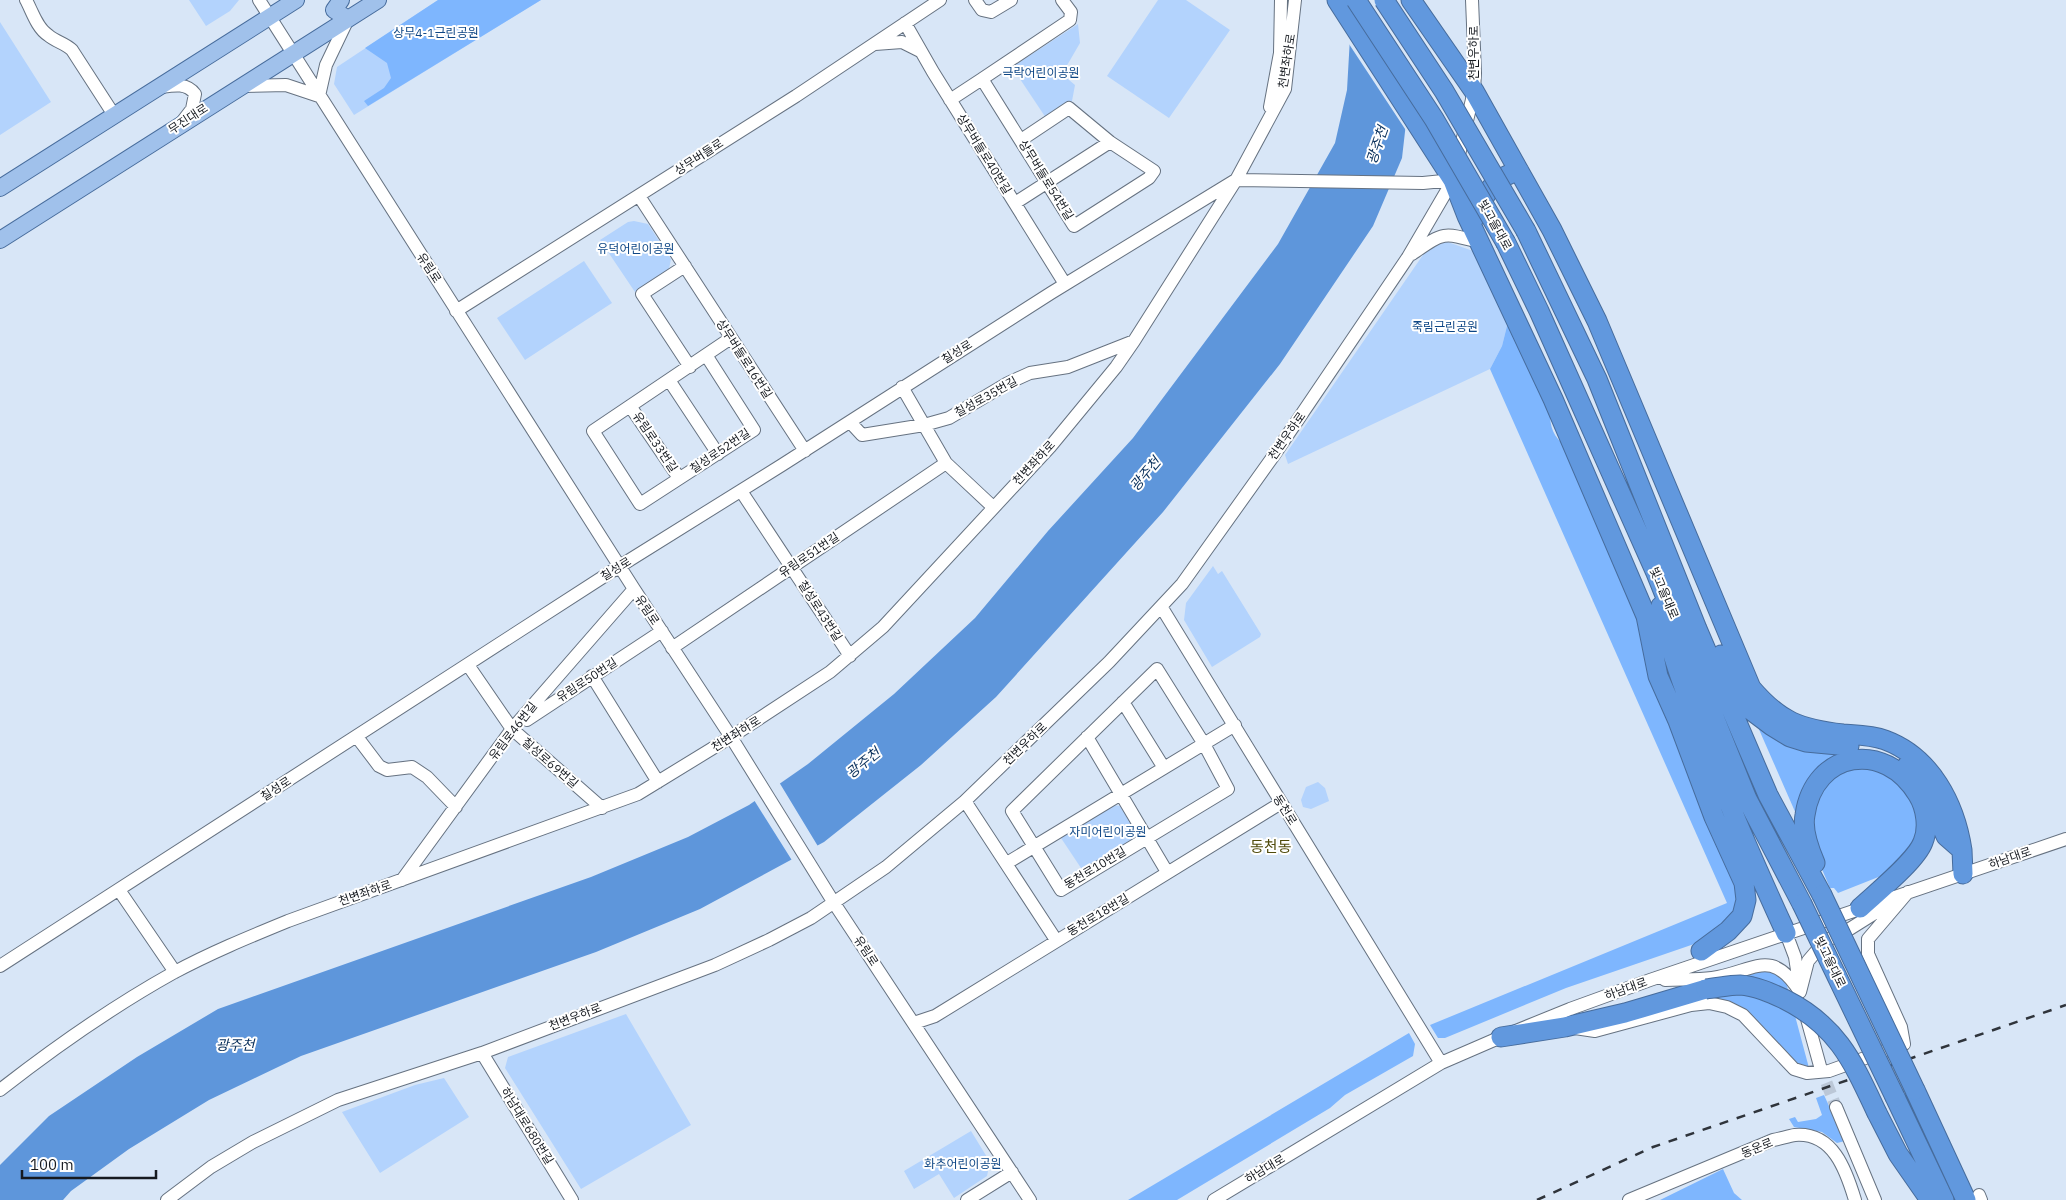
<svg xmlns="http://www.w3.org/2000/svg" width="2066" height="1200" font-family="'IBM Plex Sans','Noto Sans KR',sans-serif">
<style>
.green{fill:#b3d3fd}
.forest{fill:#7eb6fe}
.water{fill:#5e96db}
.pier{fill:#d8e6f7}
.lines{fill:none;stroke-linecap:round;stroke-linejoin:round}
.minor-tunnel{stroke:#bbc7d7;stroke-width:12;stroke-dasharray:12 6;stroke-linecap:butt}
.minor-casing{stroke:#667281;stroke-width:14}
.major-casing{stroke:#476c9c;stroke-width:18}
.highway-casing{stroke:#476c9c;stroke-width:21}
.minor{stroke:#fff;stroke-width:12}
.major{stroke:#a0c1eb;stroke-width:16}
.highway{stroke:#6198de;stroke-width:19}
.rail{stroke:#2f343b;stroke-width:2.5;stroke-dasharray:9 9;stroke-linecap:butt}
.highway-bridge-casing{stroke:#476c9c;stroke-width:21;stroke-linecap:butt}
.highway-bridge{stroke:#6198de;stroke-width:19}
.labels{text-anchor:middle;stroke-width:4;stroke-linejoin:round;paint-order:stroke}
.park-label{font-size:12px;fill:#0d4685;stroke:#fff}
.street-label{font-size:12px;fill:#161a20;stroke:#fff}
.water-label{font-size:14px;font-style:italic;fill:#072e5a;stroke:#fff}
.quarter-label{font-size:15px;fill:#504b0b;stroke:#fff}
</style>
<rect width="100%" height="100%" fill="#d8e6f7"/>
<path class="green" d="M189 0H239L230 11 206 26Z
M438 0H541L354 115 334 84 337 67Z
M1158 0H1186L1230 30 1169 118 1107 76Z
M0 22 51 102 0 135Z
M1078 24 1080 43 1062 74 1075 85 1072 101 1046 118 1012 67Z
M634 221 648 224 671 259 669 269 635 292 600 240 628 222Z
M1445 241 1473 251 1508 322 1502 346 1490 369 1288 464 1285 455 1425 252Z
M584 261 612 303 525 360 497 318Z
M1213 566 1218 574 1222 571 1261 634 1260 637 1212 667 1184 620 1186 603Z
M1318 782 1325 788 1329 801 1311 809 1303 807 1301 800 1306 787Z
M1113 805 1120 806 1138 834 1137 838 1083 871 1061 838Z
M626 1014 691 1125 581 1189 505 1068 508 1057Z
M444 1078 469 1117 380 1173 342 1112 415 1085Z
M971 1131 990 1162 987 1176 954 1198 939 1174 914 1189 904 1171Z"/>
<path class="forest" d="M438 0H541L368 106 364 101 384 88 391 78 387 63 365 48Z
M1508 322 1550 412C1550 427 1553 437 1566 446L1643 619 1740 885 1738 912 1700 942 1566 988 1445 1038H1438L1430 1025 1727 903 1490 369 1502 346Z
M1754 718 1803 749 1841 754 1800 823Z
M1886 768 1920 805 1919 842 1886 874 1838 893 1834 888H1830L1812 846 1813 800 1837 770Z
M1764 970 1776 971 1786 982 1809 1068 1795 1065 1752 1017 1704 1001 1727 981Z
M1409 1033 1415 1044 1413 1056 1345 1095 1330 1108 1177 1200H1128Z
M1824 1095 1845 1141 1837 1143 1822 1132 1794 1127 1789 1119 1795 1117 1798 1122 1816 1119 1822 1115 1816 1098Z
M1723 1169 1734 1193 1742 1200H1660Z"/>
<path class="water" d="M1420 0 1402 158 1373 226 1280 364 1163 512 996 697 921 765 824 842 700 909 596 952 301 1056 209 1100 129 1149 71 1191 63 1200H0V1165L49 1116 137 1057 218 1009 591 877 688 837 749 805 808 764 894 694 975 618 1048 531 1133 438 1278 244 1335 143 1347 90 1351 20Z"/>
<path class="pier" d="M1348 0H1420L1422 4 1407 132 1347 41Z
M779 782 819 848 793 862 754 800Z"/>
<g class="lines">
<path class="minor-tunnel" d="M1820 1066 1836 1107"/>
<g class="minor-casing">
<path id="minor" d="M26 0C32 11 37 28 48 35 56 42 65 43 72 50L114 115
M259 0 634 589 731 737 834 903 1030 1200
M975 0 982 10 991 12 1011 0
M905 23 933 72 1065 284
M875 44 902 42 920 51
M241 86 286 85 319 96
M162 87C175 85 187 83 195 94L192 109 182 122
M319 96 326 65 348 19
M950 100 982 79
M1270 107 1280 53 1281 0
M1021 140 1069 108 1110 142 1154 171 1149 178 1074 226 982 79 1070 20 1071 12 1062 0
M1236 180 1423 183 1453 180
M639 196 805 451
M1015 203 1110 142
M1412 254C1444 232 1442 232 1479 242
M685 266 642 294 690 367
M456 311 796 96 940 0
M706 355 754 430 640 504 593 431 731 338
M669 380 718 454
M902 387 946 463 993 507
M630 406 679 478
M850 422 862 435 924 425 949 418 1008 383 1030 373 1068 367 1134 341
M741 491 850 656
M1162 608 1441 1063
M672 648 946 463
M468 665 512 729 602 808
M1157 669 1204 744 1228 789 1061 890 1012 811Z
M592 676 658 782
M1123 702 1164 768
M527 720 662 631
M357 737 379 766 387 770 412 767 427 777 456 807
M1087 737 1167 872
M965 801 1056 940
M1007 863 1235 725
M402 880 512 729 634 589
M119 890 175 972
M1786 933 1795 957 1799 983
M0 966 620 566 782 465 1051 293 1234 181
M1665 980C1680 979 1696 980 1712 978 1754 972 1771 946 1800 992
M1800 992 1808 961 1825 941 1848 930 1891 903
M1804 1008 1820 1066
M914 1023 935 1016 1281 803
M1575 1028 1595 1031 1691 1005 1709 1003 1727 1007 1743 1015 1794 1069 1807 1073 1829 1071 1904 1044 1901 1027 1868 954V939L1908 892
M482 1053 572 1200
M0 1090C55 1047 112 1007 173 973 210 953 249 937 288 921L638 794 731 737 830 672 883 627 1050 447 1116 367 1134 341 1236 180 1285 89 1295 0
M1836 1107 1875 1200
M1979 1195 1981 1200
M167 1200 211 1167 253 1142 338 1100 482 1053 715 965 769 940 811 918 886 867 965 801 1109 662 1182 584 1272 458 1408 257 1453 180 1474 91 1475 73 1472 0
M967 1200 1012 1172
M1214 1200 1441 1063 1501 1037 1570 1009 1650 980 2066 839
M1629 1200 1773 1140C1780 1139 1788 1136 1795 1135 1833 1132 1846 1170 1855 1200"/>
</g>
<g class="major-casing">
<path id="major" d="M341 0 334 10 348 19
M0 188 296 0
M0 240 378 0"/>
</g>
<g class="highway-casing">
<path id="highway" d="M1337 0 1453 180 1467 216 1553 399 1646 616 1658 676 1678 721 1714 817 1744 883 1746 900 1742 916 1728 931 1701 951
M1411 0 1474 91 1552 230 1597 321 1751 688C1780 722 1800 729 1843 734 1857 735 1872 735 1885 740 1931 757 1955 804 1962 850
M1478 215C1481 194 1499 175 1519 171
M1526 231 1597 379 1697 629 1768 795 1822 895
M1506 243 1539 311 1656 573 1747 799 1802 904
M1661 606C1670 655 1689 701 1707 748 1731 811 1758 872 1786 933
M1721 655 1748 708 1772 726 1790 737 1806 742 1849 746
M1907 766 1920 779 1946 836 1962 850 1963 874
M1815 863C1809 849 1802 830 1805 815 1814 751 1885 739 1918 795 1926 808 1929 828 1923 842 1916 861 1876 893 1860 908
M1501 1037 1565 1027 1625 1013 1706 989
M1915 1090 1966 1200
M1895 1097 1944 1200
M1877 1113 1898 1154 1930 1200"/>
</g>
<use href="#minor" class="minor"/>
<use href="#major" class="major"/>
<use href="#highway" class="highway"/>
<path class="rail" d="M1537 1200 1653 1147 2066 1005"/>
<g class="highway-bridge-casing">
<path id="highway-bridge" d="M1356 0 1434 119 1506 243
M1384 0 1444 91 1526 231
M1822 895 1915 1090
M1802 904 1895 1097
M1706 989C1717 988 1729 985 1740 985 1756 986 1771 993 1784 999 1838 1026 1853 1062 1877 1113"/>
</g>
<use href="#highway-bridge" class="highway-bridge"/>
</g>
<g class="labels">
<g class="park-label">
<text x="436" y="37">상무4-1근린공원</text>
<text x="1041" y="77">극락어린이공원</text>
<text x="636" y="253">유덕어린이공원</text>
<text x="1445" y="331">죽림근린공원</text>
<text x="1108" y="836">자미어린이공원</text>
<text x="963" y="1168">화추어린이공원</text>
</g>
<g class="street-label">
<text transform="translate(1474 53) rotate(-90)" y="4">천변우하로</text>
<text transform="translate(1287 61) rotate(-81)" y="4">천변좌하로</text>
<text transform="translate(188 119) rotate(-33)" y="4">무진대로</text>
<text transform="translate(984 154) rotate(58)" y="4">상무버들로40번길</text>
<text transform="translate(699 157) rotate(-33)" y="4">상무버들로</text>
<text transform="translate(1046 180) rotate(58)" y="4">상무버들로54번길</text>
<text transform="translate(1495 225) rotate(61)" y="4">빛고을대로</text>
<text transform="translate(429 268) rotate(57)" y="4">유림로</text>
<text transform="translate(957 352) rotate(-32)" y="4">칠성로</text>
<text transform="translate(744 359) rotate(57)" y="4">상무버들로16번길</text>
<text transform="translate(986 397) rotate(-29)" y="4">칠성로35번길</text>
<text transform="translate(1287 436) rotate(-55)" y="4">천변우하로</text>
<text transform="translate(655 442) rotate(56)" y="4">유림로33번길</text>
<text transform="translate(720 451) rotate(-34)" y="4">칠성로52번길</text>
<text transform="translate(1034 463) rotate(-47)" y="4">천변좌하로</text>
<text transform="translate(809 555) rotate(-34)" y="4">유림로51번길</text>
<text transform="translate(616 569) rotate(-32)" y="4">칠성로</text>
<text transform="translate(1664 593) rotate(67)" y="4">빛고을대로</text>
<text transform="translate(647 610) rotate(56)" y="4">유림로</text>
<text transform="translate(820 611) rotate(57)" y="4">칠성로43번길</text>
<text transform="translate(587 680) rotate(-33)" y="4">유림로50번길</text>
<text transform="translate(513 731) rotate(-52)" y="4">유림로46번길</text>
<text transform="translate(736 734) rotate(-32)" y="4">천변좌하로</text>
<text transform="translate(1025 744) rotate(-44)" y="4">천변우하로</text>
<text transform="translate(550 763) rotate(41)" y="4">칠성로69번길</text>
<text transform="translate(276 789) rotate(-33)" y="4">칠성로</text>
<text transform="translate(1285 810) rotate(58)" y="4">동천로</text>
<text transform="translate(2010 858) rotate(-19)" y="4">하남대로</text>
<text transform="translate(1095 868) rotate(-31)" y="4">동천로10번길</text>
<text transform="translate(365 893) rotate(-19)" y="4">천변좌하로</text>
<text transform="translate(1098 915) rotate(-31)" y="4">동천로18번길</text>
<text transform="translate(866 951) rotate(57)" y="4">유림로</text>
<text transform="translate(1830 962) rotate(64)" y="4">빛고을대로</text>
<text transform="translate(1626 989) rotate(-20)" y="4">하남대로</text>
<text transform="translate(575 1017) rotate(-21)" y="4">천변우하로</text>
<text transform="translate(527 1126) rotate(58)" y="4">하남대로680번길</text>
<text transform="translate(1757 1148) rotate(-22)" y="4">동운로</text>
<text transform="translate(1265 1169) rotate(-31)" y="4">하남대로</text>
</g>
<g class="water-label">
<text transform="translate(1377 145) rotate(-71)" y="5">광주천</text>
<text transform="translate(1145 474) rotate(-50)" y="5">광주천</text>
<text transform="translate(863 763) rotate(-39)" y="5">광주천</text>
<text x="235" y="1050">광주천</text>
</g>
<g class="quarter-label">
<text x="1271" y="852">동천동</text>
</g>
</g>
<path d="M22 1170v8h134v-8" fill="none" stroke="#161a20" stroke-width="2.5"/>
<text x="30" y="1170" font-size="15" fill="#161a20" stroke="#ffffff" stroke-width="4" paint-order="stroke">100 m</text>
</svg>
